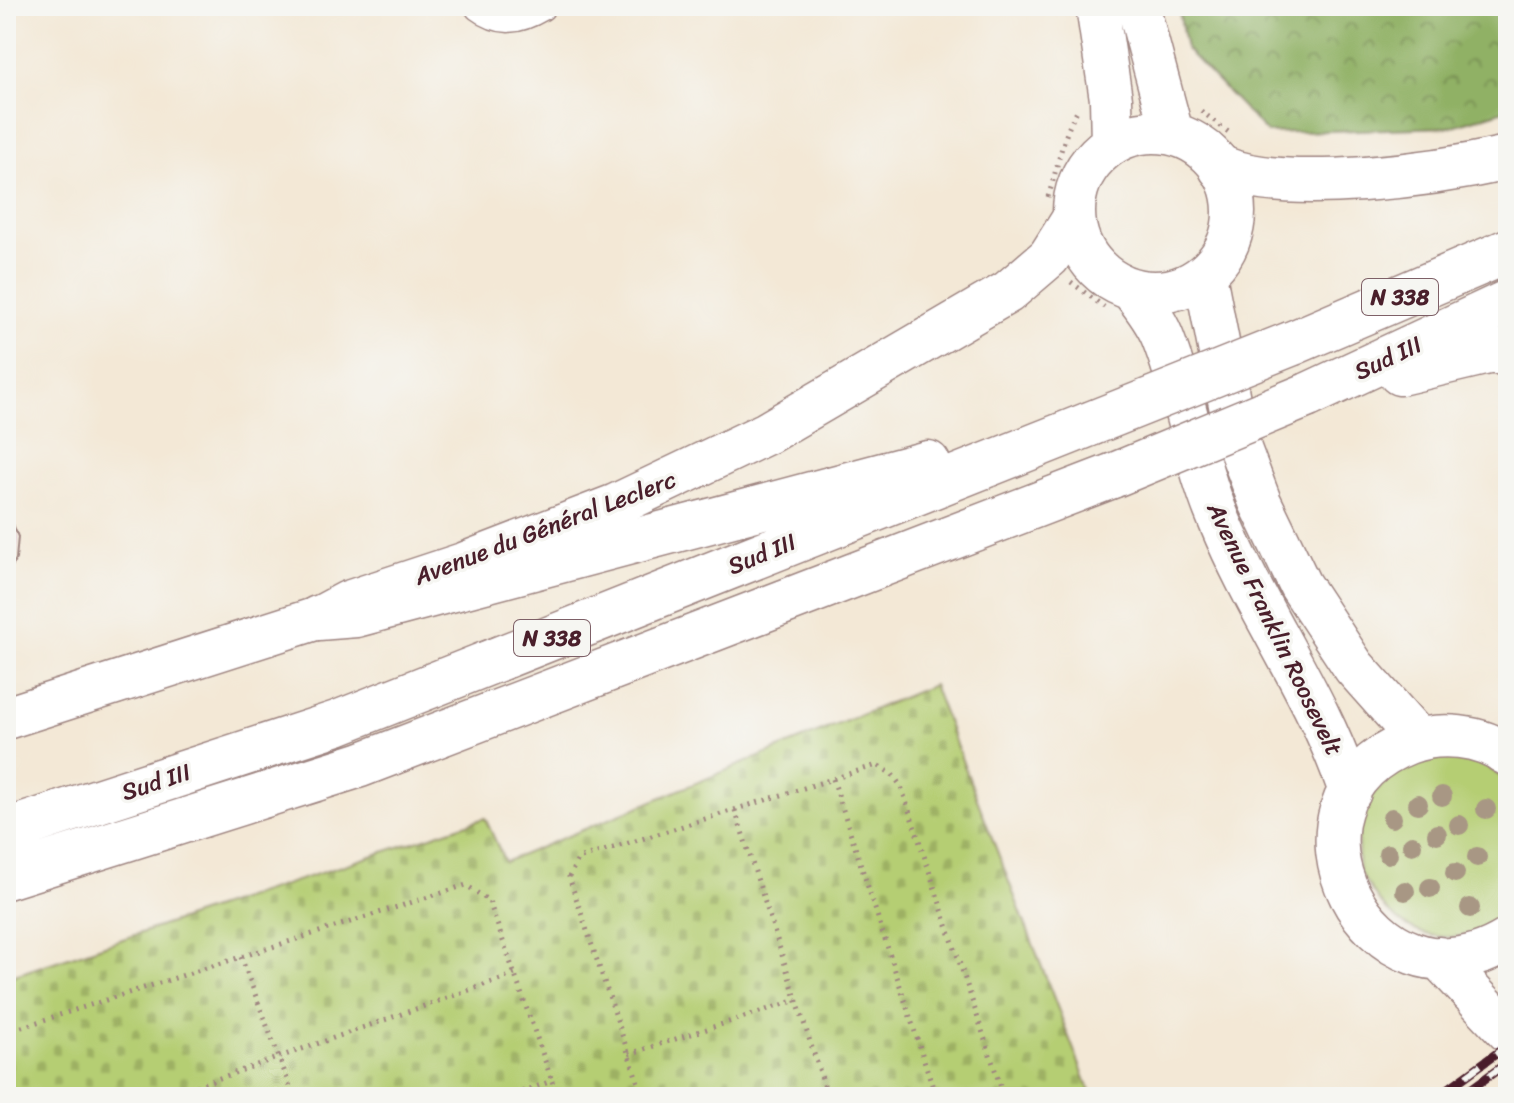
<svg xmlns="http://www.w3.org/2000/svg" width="1514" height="1103" font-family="Sriracha,sans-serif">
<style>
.green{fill:#b5ce73;stroke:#80764f;stroke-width:2}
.forest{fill:url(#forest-crowns);stroke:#6d6848;stroke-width:2}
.cemetery{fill:url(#cemetery-stones);stroke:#80764f;stroke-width:2}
.building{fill:#cc9bde}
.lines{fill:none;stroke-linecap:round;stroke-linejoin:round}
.street-casing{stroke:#9e8480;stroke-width:33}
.secondary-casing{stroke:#9e8480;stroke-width:45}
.highway-casing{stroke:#9e8480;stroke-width:47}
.path{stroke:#9e8480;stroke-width:5;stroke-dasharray:2 6;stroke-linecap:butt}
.street{stroke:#fff;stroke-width:30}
.secondary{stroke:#fff;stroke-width:42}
.highway{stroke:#fff;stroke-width:44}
.rail-casing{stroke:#4a1f2b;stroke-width:9}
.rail{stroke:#f6f6f2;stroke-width:6;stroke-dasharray:18;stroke-linecap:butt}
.highway-bridge-casing{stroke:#9e8480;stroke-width:47;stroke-linecap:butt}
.highway-bridge{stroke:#fff;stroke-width:44}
.tree{fill:#a89784}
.labels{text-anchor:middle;stroke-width:7;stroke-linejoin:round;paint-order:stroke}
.shield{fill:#f6f6f2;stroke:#7e6067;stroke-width:2}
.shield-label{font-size:22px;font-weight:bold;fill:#4a1f2b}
.street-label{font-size:24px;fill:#4a1f2b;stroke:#f6f6f2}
</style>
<defs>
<pattern id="forest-crowns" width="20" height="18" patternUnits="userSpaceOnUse" patternTransform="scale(2)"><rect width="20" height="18" fill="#90b165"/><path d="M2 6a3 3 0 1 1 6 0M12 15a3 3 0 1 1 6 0" fill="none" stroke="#788f53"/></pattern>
<pattern id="cemetery-stones" width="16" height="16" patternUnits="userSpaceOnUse" patternTransform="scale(2)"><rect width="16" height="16" fill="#b5ce73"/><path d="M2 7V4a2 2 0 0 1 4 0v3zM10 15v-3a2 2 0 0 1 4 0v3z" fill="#9db064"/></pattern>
</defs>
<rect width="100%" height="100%" fill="#f6f6f2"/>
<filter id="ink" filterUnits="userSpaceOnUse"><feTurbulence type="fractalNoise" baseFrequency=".0125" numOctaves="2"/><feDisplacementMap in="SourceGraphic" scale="16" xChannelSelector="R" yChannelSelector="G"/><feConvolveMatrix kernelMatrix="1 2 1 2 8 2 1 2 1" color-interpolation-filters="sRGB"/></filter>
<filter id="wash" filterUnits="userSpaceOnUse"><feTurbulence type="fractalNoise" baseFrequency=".006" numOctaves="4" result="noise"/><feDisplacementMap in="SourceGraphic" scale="32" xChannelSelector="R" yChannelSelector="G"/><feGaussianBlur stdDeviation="1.8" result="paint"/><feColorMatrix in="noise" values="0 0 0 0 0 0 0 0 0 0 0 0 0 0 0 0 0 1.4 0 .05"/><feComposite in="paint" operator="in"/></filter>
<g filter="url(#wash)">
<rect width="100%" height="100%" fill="#f3e8d6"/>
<path class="green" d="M1454 756 1484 764 1508 782V912C1461 953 1404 942 1372 891 1368 884 1361 877 1359 870 1357 863 1359 852 1358 845 1356 789 1404 759 1454 756Z"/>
<path class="forest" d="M1178 6H1508V109L1450 127 1267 133 1186 49Z"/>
<path class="cemetery" d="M933 685 1092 1097H6V978L485 818 505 862Z"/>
<g id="blocks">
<path class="building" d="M6 506 18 537 16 559 6 578Z"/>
</g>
</g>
<g filter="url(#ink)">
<use href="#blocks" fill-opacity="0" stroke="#9e8480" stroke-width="2"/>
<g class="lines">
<g class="street-casing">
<path id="street" d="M480 6C501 22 518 19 540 6"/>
</g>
<g class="secondary-casing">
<path id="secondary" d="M1097 6 1111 99 1112 144
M1138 6 1172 133
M1074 212a80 80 0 1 1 160 0a80 80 0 1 1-160 0Z
M1205 275 1237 441 1260 502 1300 585 1354 667 1418 739
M1132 290C1143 304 1155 319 1162 336 1186 396 1194 462 1220 522 1258 614 1319 697 1350 792
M6 718 318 618 348 602 463 564 616 505 767 433 1008 292 1049 257 1073 219
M1508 755C1480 735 1440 731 1408 743 1258 801 1370 1025 1508 940
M1439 958 1508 1031"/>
</g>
<g class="highway-casing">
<path id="highway" d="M1221 168C1288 195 1436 174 1508 158
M1293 343 1508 251
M1400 373 1488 352H1508
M1308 395 1508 302
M318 618 356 615 928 463
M1503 751 1508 749
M6 831 337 723 1090 424
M6 877 360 765 1112 476"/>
</g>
<path class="path" d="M1201 111 1231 134
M1048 197C1058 167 1062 136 1078 109
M1071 282 1104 307
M833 779 936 1097
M735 810 828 1097
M241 957 294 1097
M6 1032 466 885 489 901 552 1081
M629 1054 797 1000
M166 1097 515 974
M507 1097 552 1081 558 1097
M643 1097 569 877 578 859 877 765 892 774 901 786 1004 1097
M799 1097 826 1088"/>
<use href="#street" class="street"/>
<use href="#secondary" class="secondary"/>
<use href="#highway" class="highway"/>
<g class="rail-casing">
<path id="rail" d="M1437 1097 1508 1045
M1460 1097 1508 1062"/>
</g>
<use href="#rail" class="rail"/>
<g class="highway-bridge-casing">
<path id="highway-bridge" d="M1090 424 1293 343
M1112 476 1308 395"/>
</g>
<use href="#highway-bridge" class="highway-bridge"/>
</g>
<g class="tree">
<circle cx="1442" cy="796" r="10"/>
<circle cx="1418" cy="804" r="10"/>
<circle cx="1486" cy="809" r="10"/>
<circle cx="1392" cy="818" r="10"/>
<circle cx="1459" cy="825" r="10"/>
<circle cx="1437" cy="834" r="10"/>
<circle cx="1412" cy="845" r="10"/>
<circle cx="1388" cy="854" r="10"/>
<circle cx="1477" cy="857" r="10"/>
<circle cx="1455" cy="873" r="10"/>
<circle cx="1430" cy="888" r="10"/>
<circle cx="1405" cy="891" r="10"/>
<circle cx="1470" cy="908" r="10"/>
</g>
</g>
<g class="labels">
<g class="shield">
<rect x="1362" y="279" width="76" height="36" rx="6"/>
<rect x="514" y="620" width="76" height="36" rx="6"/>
</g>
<g class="shield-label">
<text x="1400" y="305">N 338</text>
<text x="552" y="646">N 338</text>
</g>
<g class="street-label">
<text transform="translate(1388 358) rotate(-25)" y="8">Sud III</text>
<text transform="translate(545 528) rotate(-21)" y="8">Avenue du Général Leclerc</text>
<text transform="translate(762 554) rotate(-22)" y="8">Sud III</text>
<text transform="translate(1275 629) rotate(64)" y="8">Avenue Franklin Roosevelt</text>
<text transform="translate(156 782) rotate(-18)" y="8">Sud III</text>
</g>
</g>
<rect width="1514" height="1103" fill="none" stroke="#f6f6f2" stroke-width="32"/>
</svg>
